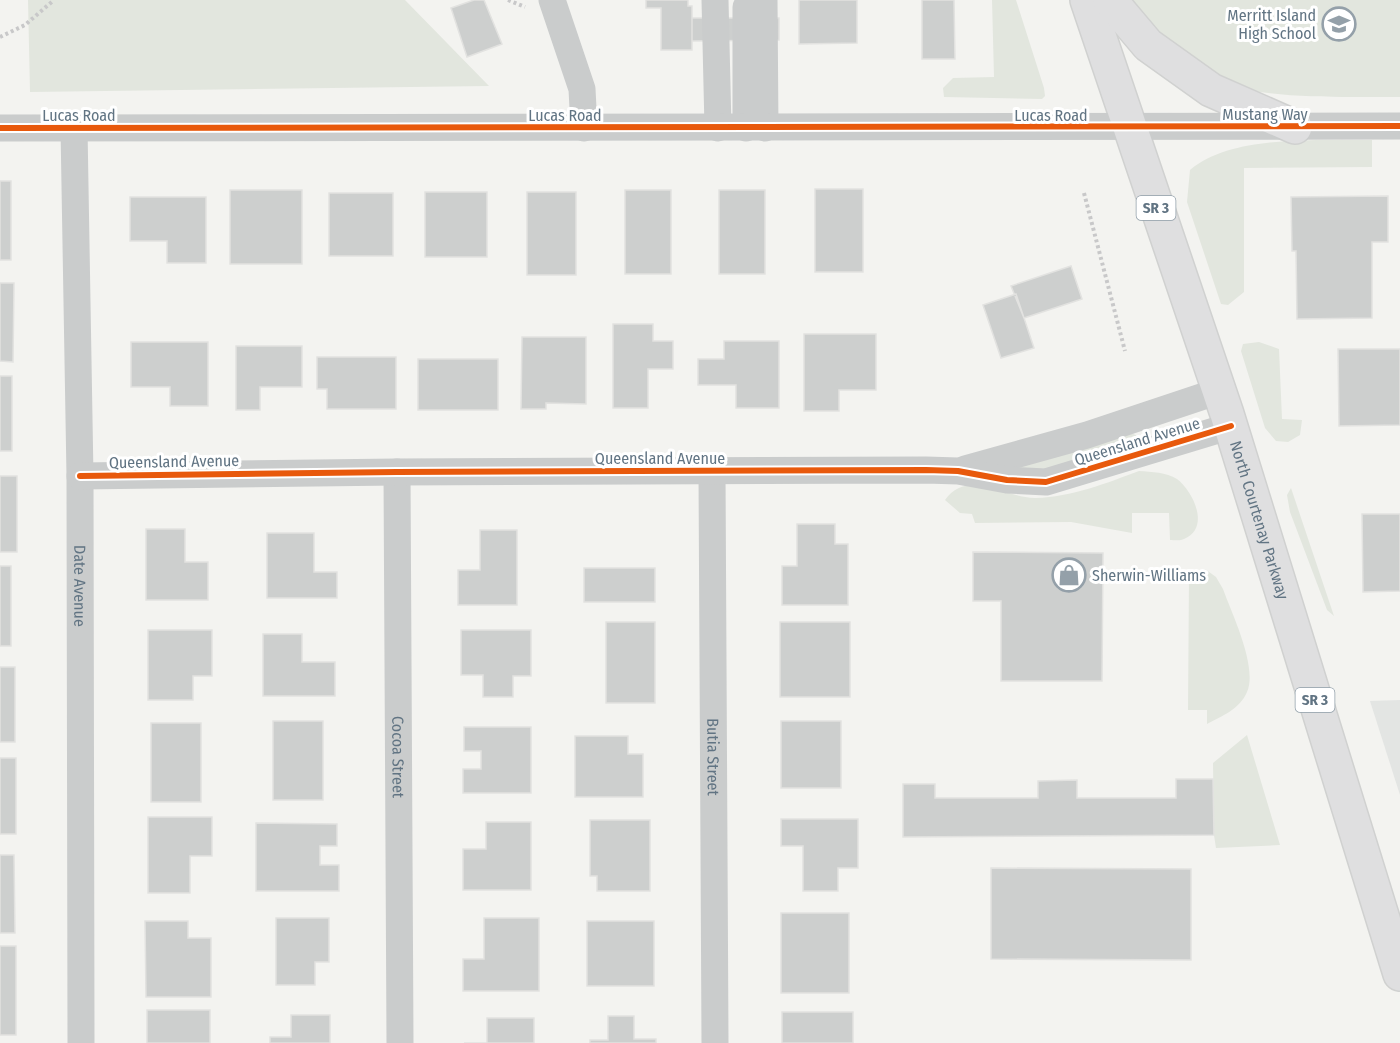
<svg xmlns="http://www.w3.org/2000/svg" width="1400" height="1043" font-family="'Fira Sans Condensed',sans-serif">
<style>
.built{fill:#e3e5e3}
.green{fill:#e2e6de}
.building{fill:#cdcfce;stroke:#e2e2e0;stroke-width:1.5}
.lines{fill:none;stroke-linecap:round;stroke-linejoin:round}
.major-casing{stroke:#d0d1d0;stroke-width:36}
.path{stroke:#c8c8c9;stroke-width:4;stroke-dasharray:3 3;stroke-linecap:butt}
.minor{stroke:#cacccc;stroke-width:27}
.major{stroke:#dfdfe0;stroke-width:33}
.cycleway-casing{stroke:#fff;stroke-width:10}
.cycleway{stroke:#e8590c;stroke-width:6}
.labels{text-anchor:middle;stroke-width:6;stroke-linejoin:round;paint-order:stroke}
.shield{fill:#fff;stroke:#909ea8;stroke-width:1.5}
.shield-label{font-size:15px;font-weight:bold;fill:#617483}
.poi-label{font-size:16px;fill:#617483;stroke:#fff;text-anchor:end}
.street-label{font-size:16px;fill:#617483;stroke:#fff}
</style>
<rect width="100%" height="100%" fill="#f3f3f0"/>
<path class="built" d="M1400 700V795L1370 701Z"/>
<path class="green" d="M28 0H405L489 86 30 92Z
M992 0H1016L1044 88 1045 96 1042 99 944 97 943 88 953 78 994 77Z
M1130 0H1400V97C1340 96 1240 103 1190 68 1174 57 1144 17 1130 0Z
M1372 140V167L1244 168V292L1228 305 1221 304 1187 202 1190 170C1233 134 1318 141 1372 140Z
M1259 342 1279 349 1282 419 1302 420 1300 435 1288 442 1276 441 1265 428 1241 351 1243 344Z
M1131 433 1138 436 1140 440 1043 470 1007 467Z
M1139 471C1152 472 1166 472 1177 479 1193 491 1211 528 1184 539 1181 541 1174 540 1170 540L1169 513H1132V533L1071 522 975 523 972 514 960 513 945 500C969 467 1006 499 1036 498 1071 497 1107 483 1139 471Z
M1291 488 1334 616 1327 610 1290 512 1287 495Z
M1205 569 1216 577 1223 589C1232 614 1258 667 1247 692 1240 709 1222 716 1207 724V710H1188L1189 576Z
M1247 735 1280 845 1216 848 1214 835 1213 763Z"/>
<path class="building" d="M474 0H484L502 44 467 57 451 8Z
M646 0H688V6H692V50H661V8H646Z
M799 0H857V43L799 44Z
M922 0H954L955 59H922Z
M692 18H779V40L692 41Z
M0 181H11V260H0Z
M815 189H863V272H815Z
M230 190H302V264H230Z
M625 190H671V274H625Z
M719 190H765V274H719Z
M425 192H487V257H425Z
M527 192H576V275H527Z
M329 193H393V256H329Z
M1388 196V242H1372V318L1297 319 1296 251H1292L1291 197Z
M130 197H206V263H167V241H130Z
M1071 266 1082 299 1024 318 1011 286Z
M0 283H14L13 362 0 361Z
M1016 294 1034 348 1001 358 983 305Z
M613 324H653V341H673V369H648V408H613Z
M804 334H876V390H839V411H804Z
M522 337H586V404L546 403V409H521Z
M724 341H779V408H736V385H698V359H724Z
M131 342H208V406H170V387H131Z
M236 346H302V387H260V410H236Z
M1338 349H1400V425L1339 426Z
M317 357H396V409H327V389H317Z
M418 359H498V410H418Z
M0 376H12V451H0Z
M0 476H17V552H0Z
M1362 514H1400V591L1363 592Z
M797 524H835V544H848V605H782V566H797Z
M146 529H185V562H208V600H146Z
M480 530H517V605H458V570H480Z
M267 533H314V572H337V598H267Z
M973 552 1103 553 1102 681H1001V601H973Z
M0 566H11V646H0Z
M584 568H655V602H584Z
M606 622H655V703H606Z
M780 622H850V697H780Z
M148 630H212V676H193V700H148Z
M461 630H531V676H513V697H483V675H461Z
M263 634H302V662H335V696H263Z
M0 667H15V742H0Z
M273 721H323V800H273Z
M781 721H841V788H781Z
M151 723H201V802H151Z
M464 727H531V793H463V769H481V751H464Z
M575 736H628V754H643V797H575Z
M0 758H16V834H0Z
M1176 779H1213L1214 835 903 837V784H935V798H1038V781L1077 780V798H1176Z
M148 817H212V856H190V893H148Z
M781 819H858V868H838V891H803V846H781Z
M590 820H650V891H597V876H590Z
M486 822H531V890H463V849H486Z
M256 823 337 824V846H320V865H339V891H256Z
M0 855H14L15 933H0Z
M991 868 1191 869V960L991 959Z
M781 913H849V993H781Z
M276 918H329V962H315V985H276Z
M484 918H539V991H463V959H484Z
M145 921H188V938H211V997H146Z
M587 921H654V986H587Z
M0 946H16V1035H0Z
M147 1010H210V1043H147Z
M782 1012H853V1043H782Z
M291 1015H330V1043H270V1037H291Z
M608 1016H634V1039H656V1043H590V1040H608Z
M487 1018H534V1043H464H487Z"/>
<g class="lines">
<g class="major-casing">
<g id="major">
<path id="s4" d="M1087 0 1227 414 1400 974"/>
<path d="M1110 0 1148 45 1211 90 1295 127"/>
</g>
</g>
<path class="path" d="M508 0 525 7
M0 37 25 25 54 0
M1084 193 1125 351"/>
<g class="minor">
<path d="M552 0 582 89 584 128"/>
<path d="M715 0 718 128"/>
<path d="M764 0 765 128"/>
<path d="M746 7V128"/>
<path d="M0 128 1400 126"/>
<path id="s1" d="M74 128 80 476 81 1043"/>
<path d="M965 469 1087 435 1219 391"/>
<path id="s2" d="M397 472 400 1043"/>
<path id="s3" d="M712 472 715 1043"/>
<path d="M80 476 397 472 926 470 958 471 1007 480 1046 482 1231 426"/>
</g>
<use href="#major" class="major"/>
<g class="cycleway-casing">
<path id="cycleway" d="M0 128 1400 126
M80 476 397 472 926 470 958 471 1007 480 1046 482 1231 426"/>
</g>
<use href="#cycleway" class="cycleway"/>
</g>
<defs>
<g id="school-ring" transform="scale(1.725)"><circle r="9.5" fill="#fff" stroke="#94a0a9" stroke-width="1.5"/><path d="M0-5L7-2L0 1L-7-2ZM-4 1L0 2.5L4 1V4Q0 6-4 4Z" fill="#94a0a9"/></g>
<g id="shop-ring" transform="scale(1.725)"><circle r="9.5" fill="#fff" stroke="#94a0a9" stroke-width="1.5"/><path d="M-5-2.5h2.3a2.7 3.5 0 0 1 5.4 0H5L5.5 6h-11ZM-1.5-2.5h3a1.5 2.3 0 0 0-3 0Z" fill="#94a0a9"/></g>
</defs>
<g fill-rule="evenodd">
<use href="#school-ring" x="1339" y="24"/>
<use href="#shop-ring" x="1069" y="575"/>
</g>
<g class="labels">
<g class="shield">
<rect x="1136.5" y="196" width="39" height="24" rx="4.5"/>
<rect x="1295.5" y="688" width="39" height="24" rx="4.5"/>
</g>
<g class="shield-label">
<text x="1156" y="213">SR 3</text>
<text x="1315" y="705">SR 3</text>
</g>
<g class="poi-label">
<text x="1316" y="21">Merritt Island<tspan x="1316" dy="18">High School</tspan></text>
<text x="1092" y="581" text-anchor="start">Sherwin-Williams</text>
</g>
<g class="street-label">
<text x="1265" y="120">Mustang Way</text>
<text x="79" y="121">Lucas Road</text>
<text x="565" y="121">Lucas Road</text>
<text x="1051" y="121">Lucas Road</text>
<text transform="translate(1137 441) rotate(-17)" y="6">Queensland Avenue</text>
<text x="660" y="464">Queensland Avenue</text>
<text transform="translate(174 461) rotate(-1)" y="6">Queensland Avenue</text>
<text dy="6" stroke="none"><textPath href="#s4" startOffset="548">North Courtenay Parkway</textPath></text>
<text dy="6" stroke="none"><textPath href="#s1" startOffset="458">Date Avenue</textPath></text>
<text dy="6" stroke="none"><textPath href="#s2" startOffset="285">Cocoa Street</textPath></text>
<text dy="6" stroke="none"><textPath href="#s3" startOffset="285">Butia Street</textPath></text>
</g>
</g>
</svg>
